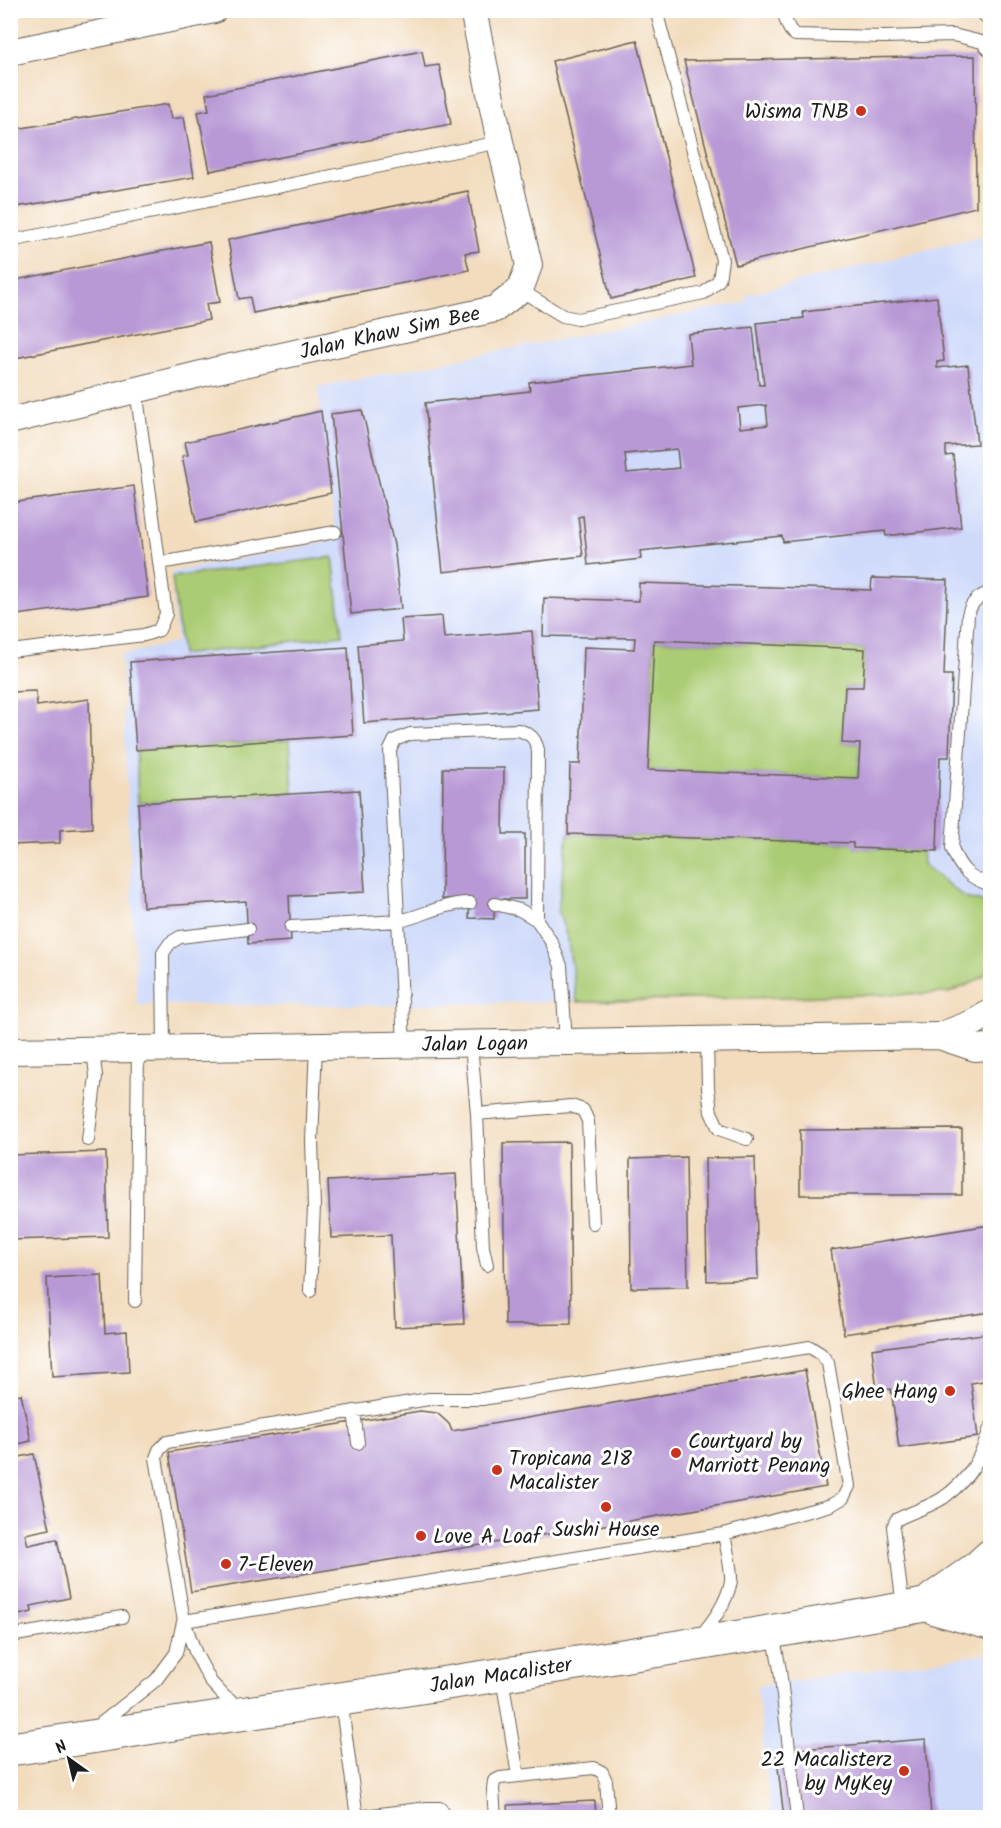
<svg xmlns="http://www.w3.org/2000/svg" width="1001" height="1828" font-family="Kalam,sans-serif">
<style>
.built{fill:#cfdafa}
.green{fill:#abcc75;stroke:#647448;stroke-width:1.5}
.building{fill:#b899d6;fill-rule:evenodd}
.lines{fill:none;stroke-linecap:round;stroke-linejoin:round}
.lane-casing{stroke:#675f54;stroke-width:14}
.street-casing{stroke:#675f54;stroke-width:28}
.secondary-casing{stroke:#675f54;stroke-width:35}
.lane{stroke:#fff;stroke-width:12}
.street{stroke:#fff;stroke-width:26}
.secondary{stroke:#fff;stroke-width:33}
.poi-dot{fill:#c8321e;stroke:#fff;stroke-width:2}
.labels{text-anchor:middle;stroke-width:6;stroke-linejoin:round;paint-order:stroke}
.poi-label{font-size:21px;fill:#1c1c1c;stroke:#fff;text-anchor:start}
.street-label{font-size:21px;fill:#1c1c1c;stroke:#fff}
</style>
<rect width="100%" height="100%" fill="#fff"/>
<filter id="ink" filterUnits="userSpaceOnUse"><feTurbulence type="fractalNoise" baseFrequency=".0167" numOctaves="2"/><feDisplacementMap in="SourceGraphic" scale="12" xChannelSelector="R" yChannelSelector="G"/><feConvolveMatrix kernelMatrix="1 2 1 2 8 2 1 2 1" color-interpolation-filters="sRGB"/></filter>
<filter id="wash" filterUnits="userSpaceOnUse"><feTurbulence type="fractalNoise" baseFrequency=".008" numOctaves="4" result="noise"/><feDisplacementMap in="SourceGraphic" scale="24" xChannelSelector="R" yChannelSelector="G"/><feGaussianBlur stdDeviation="1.35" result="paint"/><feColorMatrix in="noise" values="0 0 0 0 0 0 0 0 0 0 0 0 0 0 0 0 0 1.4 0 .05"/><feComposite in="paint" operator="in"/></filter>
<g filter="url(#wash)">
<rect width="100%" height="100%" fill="#f2dcbd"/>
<path class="built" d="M990 234V971L974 982 949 993 402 1005H137L121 655 177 642 171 572 336 540 318 387 747 302 745 295Z
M990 1653V1817H771L757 1686Z"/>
<path class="green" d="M333 557 342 635 182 655 172 577Z
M654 640 865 649 863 687H845L842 743 860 744 858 778 648 770Z
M290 740 293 794 138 803 136 750Z
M568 834 853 843 854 848 922 850 923 864 965 898 990 904V971L974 982 949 993 577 1002 568 941 558 910Z"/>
<g id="blocks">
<path class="building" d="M637 40 696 278 611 299 552 61Z
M422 51 425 67 439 65 451 124 210 171 198 112 209 110 206 94Z
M975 56 976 207 736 265 684 61Z
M168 104 171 119 184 117 194 177 10 208V130Z
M468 191 479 251 465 253 469 270 253 313 250 297 239 299 228 240Z
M209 242 220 302 206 304 209 320 10 359V281Z
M937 297 944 361 937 362V368L968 365 977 444 946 446V456L953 455 961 527 886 536 885 531 783 542 782 536 640 551 641 559 588 565 583 516 578 517 583 556 443 572 425 403 530 391 529 382 691 364 688 334 753 327 759 385H764L757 323 804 318 803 312ZM766 405 768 425 740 428 738 408ZM677 449 679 468 627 473 625 454Z
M362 410 394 545 401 609 351 614 331 414Z
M321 411 331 493 196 522 182 456 188 455 185 442Z
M134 486 148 597 10 616V503Z
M872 578 948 580 944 675H952L949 757H940L937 851 853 848V843L568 834 570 764H580L584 647 634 649 635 638 543 636 544 598 639 601V583L871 590ZM654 640 865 649 863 687H845L842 743 860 744 858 778 648 770Z
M442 616 444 638 532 631 538 709 364 723 358 645 403 641 401 619Z
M348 647 353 735 136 750 130 662Z
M36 691 37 706 89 699 92 828 60 830V843L10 845V692Z
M443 768H504L503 834H525V899H495L494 919 469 918 470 899H442Z
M359 790 365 892 289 896 291 941 248 944 246 901 143 907 138 803Z
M962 1129V1195H800V1130Z
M569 1142 571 1324 505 1325 503 1143Z
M106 1152 108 1237 10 1240V1155Z
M686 1157 688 1287 631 1288 630 1159Z
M755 1157 758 1279 707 1281 705 1158Z
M456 1174 464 1324 395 1327 391 1235 331 1238 328 1181Z
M990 1225V1312L844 1334 831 1250Z
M102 1275 105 1333 127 1331 129 1372 52 1377 47 1278Z
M990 1333V1380L971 1383 978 1437 899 1448 891 1389 877 1391 872 1349Z
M805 1370 826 1487 623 1522 191 1592 169 1452 420 1411 437 1413 449 1424 452 1431Z
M21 1394 31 1441 10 1446V1396Z
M34 1454 50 1529 25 1534 28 1545 57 1539 69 1598 31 1606 32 1612 10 1617V1459Z
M926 1739 931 1818H784L776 1751Z
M595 1801 596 1818H509L508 1805Z"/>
</g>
</g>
<g filter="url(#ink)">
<use href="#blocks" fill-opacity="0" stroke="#675f54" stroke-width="1.5"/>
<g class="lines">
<g class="lane-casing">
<path id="lane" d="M783 10C786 20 787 29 795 35L885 37 953 35 982 42 990 51
M10 241 500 142
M520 290 563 316 578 319 704 293 719 280 722 260 656 10
M160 563 335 532
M990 592C978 597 971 602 968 615L952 848C960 870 969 877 990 885
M10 651 144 635 159 630 166 614 136 389
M495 904 520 910 537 920
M291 927 399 921C423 916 446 902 470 903
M707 1040 708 1088 711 1112 719 1129 747 1139
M471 1044 477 1114 483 1247 487 1265
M404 1045 390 750 395 740 410 734 518 730C531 734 535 738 538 750L537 920 552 943 561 966 566 1042
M164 1049 163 953 170 943 180 937 248 929
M477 1114 571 1106 583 1110 588 1121 593 1223
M88 1140 96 1076 93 1050
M310 1291 314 1207 312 1141 316 1046
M135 1301 138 1049
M354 1411 358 1443
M903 1607 893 1527 896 1520C911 1512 929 1507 943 1498 970 1479 981 1458 990 1428
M184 1621 724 1534 831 1505 843 1498 849 1486 828 1363 821 1354 810 1347 482 1399H429L167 1442 159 1450 156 1458 184 1621 196 1654 211 1682 224 1696 241 1709
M773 1633 780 1670 797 1818
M10 1636 122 1617
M699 1638C713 1621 727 1603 731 1581 732 1570 726 1546 724 1534
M502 1677 518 1776
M341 1700 357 1818
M99 1725 156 1680 176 1653 183 1622
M357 1817 427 1808H440L448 1818
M495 1818 493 1789 494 1781 500 1778 594 1768 602 1772 606 1781 609 1818"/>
</g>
<g class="street-casing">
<g id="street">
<path d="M989 10 990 11"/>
<path d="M10 52 214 10"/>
<path id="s1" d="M10 421 213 371 495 309 520 290 529 265 500 142 473 10"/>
<path d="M939 1036 973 1023 990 1013"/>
<path id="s2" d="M10 1051 939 1036 975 1048 990 1047"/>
</g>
</g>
<g class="secondary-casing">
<g id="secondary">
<path d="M933 1599 977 1568 990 1556"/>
<path d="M935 1608 990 1623"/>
<path id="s3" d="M10 1749C90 1738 168 1724 247 1713 495 1676 744 1639 990 1593"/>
</g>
</g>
<use href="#lane" class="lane"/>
<use href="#street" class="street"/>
<use href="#secondary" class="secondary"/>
</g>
</g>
<g class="poi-dot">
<circle cx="861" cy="111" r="6"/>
<circle cx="950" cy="1391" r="6"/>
<circle cx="676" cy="1453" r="6"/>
<circle cx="497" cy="1470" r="6"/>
<circle cx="606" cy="1507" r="6"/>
<circle cx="421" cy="1536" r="6"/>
<circle cx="226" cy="1564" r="6"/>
<circle cx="904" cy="1771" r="6"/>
</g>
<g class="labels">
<g class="poi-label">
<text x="849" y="118" text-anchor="end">Wisma TNB</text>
<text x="938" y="1398" text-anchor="end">Ghee Hang</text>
<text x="688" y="1448">Courtyard by<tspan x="688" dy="24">Marriott Penang</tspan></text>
<text x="509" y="1465">Tropicana 218<tspan x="509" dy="24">Macalister</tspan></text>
<text x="606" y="1536" text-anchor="middle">Sushi House</text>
<text x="433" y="1543">Love A Loaf</text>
<text x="238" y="1571">7-Eleven</text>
<text x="892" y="1766" text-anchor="end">22 Macalisterz<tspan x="892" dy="24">by MyKey</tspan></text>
</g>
<g class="street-label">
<text dy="7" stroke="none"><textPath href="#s1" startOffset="390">Jalan Khaw Sim Bee</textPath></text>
<text dy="7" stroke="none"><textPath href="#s2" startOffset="465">Jalan Logan</textPath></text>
<text dy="7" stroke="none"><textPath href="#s3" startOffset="496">Jalan Macalister</textPath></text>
</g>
</g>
<rect width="1001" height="1828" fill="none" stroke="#fff" stroke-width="36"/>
<g transform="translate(69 1759) rotate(326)" stroke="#ffffff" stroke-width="4.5" paint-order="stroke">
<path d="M0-4.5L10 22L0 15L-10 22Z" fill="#1c1c1c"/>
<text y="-9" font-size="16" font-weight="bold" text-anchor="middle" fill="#1c1c1c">N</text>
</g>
</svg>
